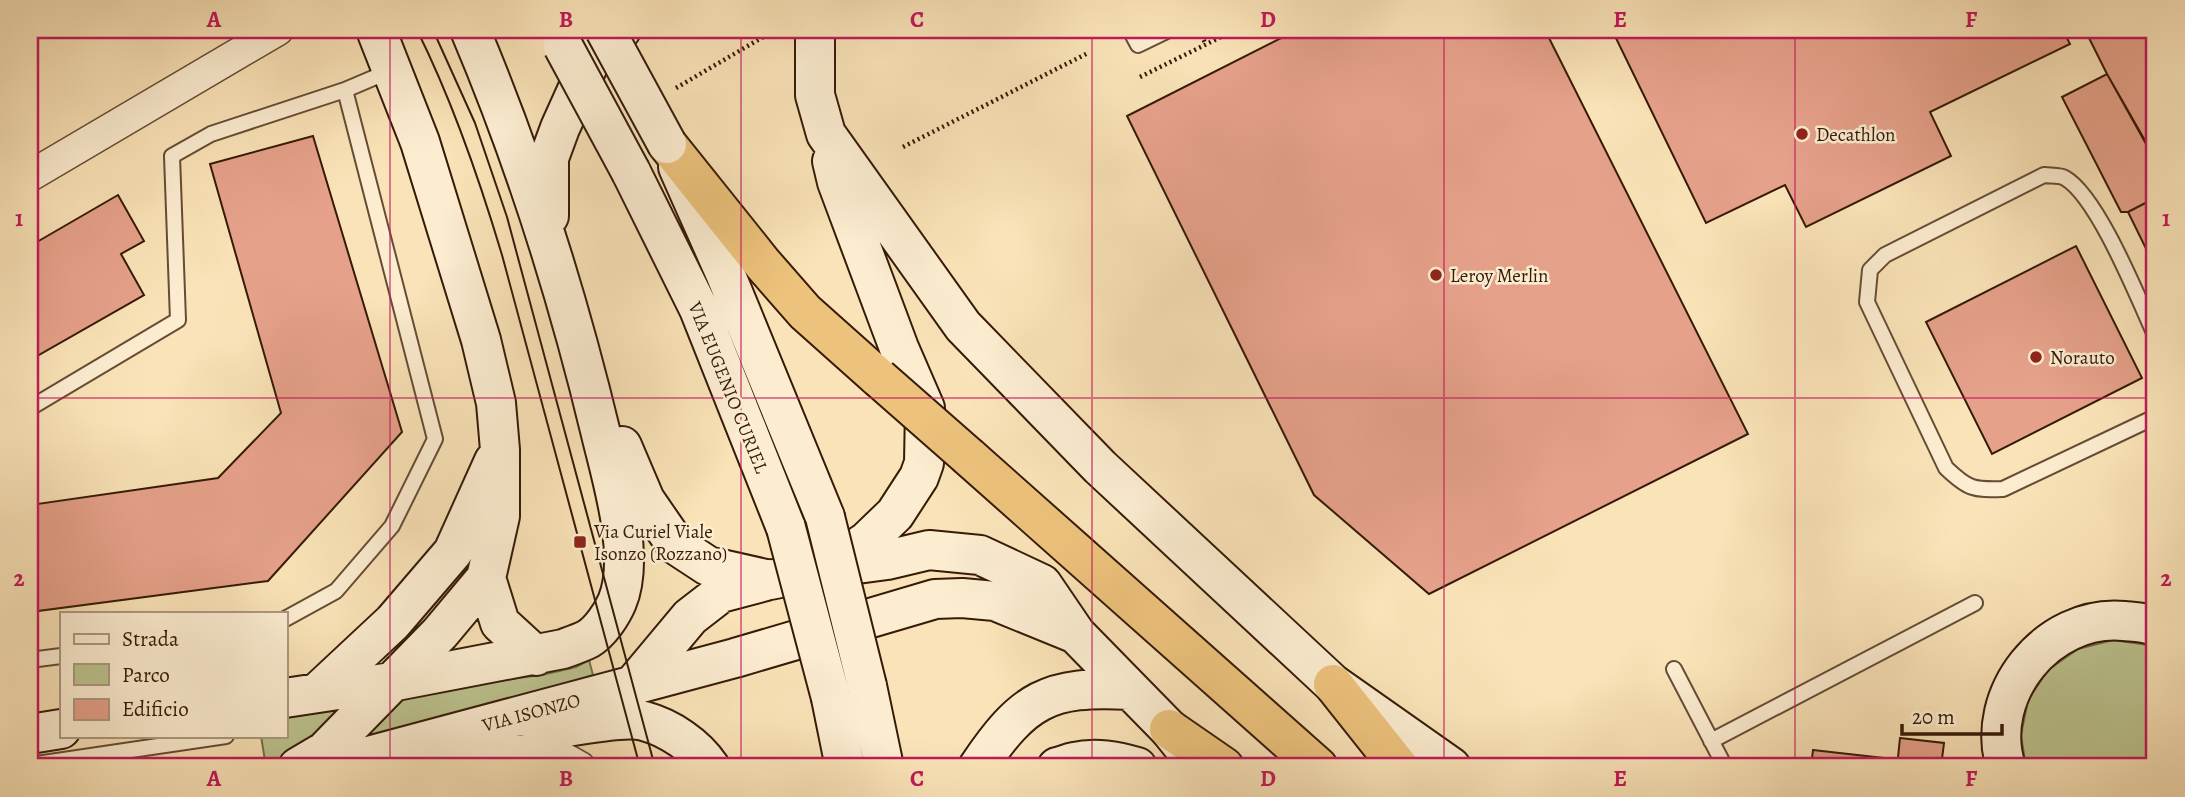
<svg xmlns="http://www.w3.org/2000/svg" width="2185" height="797" font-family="Alegreya,serif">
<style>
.green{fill:#bcc490;stroke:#786f4c;stroke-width:2}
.building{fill:#e6a18a;stroke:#351a08;stroke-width:2}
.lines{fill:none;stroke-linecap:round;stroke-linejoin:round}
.lane-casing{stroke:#664c34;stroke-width:18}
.street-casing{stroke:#664c34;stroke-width:33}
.secondary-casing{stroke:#351a08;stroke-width:42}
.highway-casing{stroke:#351a08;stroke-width:42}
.path{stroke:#351a08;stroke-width:4.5;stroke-dasharray:2 3.5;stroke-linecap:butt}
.lane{stroke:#fcedd1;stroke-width:14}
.street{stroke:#fcedd1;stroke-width:30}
.secondary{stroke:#fcedd1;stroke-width:38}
.highway{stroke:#edc27c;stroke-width:38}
.tram{stroke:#351a08;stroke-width:2}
.secondary-bridge-casing{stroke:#351a08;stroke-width:42;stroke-linecap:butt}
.highway-bridge-casing{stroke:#351a08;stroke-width:42;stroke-linecap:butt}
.secondary-bridge{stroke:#fcedd1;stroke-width:38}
.highway-bridge{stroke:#edc27c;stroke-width:38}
.grid{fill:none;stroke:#c2185b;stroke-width:2;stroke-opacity:0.55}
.poi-dot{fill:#8f2418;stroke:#fcedd1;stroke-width:2.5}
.labels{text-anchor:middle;stroke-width:5;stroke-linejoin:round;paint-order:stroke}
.poi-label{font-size:19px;fill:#351a08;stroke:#fcedd1;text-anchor:start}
.street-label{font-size:19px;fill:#351a08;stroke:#fcedd1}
.neatline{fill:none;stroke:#c2185b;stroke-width:2.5}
.grid-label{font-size:23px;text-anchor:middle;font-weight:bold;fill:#c2185b}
</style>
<rect width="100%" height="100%" fill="#fae3b8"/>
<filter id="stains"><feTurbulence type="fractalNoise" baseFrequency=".00286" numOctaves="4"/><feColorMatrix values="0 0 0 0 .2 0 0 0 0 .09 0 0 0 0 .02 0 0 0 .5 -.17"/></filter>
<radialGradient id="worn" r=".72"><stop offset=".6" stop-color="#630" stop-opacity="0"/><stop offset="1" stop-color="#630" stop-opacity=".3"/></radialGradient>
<path class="green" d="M2113 640 2148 645 2155 648V767H2026L2021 735 2028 700 2048 670 2078 649Z
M589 660 593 675 357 747 399 693 542 675 576 667Z
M351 699 319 736 285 759 266 767 261 736H285V709Z"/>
<path class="building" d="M1297 30H1545L1748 434 1429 594 1314 495 1127 116Z
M1612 30H2063L2070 44 1930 112 1951 156 1806 227 1785 185 1706 223Z
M2085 30H2155V148L2151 151 2107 74Z
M2107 74 2155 160V198L2128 212H2121L2062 97Z
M313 136 402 432 268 581 30 612V505L218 478 281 413 210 164Z
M118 195 144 241 121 254 144 295 30 360V246Z
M2155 198V267L2128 212Z
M2076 246 2142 378 1992 454 1926 322Z
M1900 738 1944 743 1941 767H1897Z
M1813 750 1892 759 1891 767H1811Z"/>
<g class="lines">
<g class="lane-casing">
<path id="lane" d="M1130 30 1138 45 1169 30
M2155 335C2138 298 2098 197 2065 178 2060 175 2050 176 2044 175L1885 255 1870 270 1867 302 1946 468C1968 489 1973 490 2003 489L2155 417
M30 408 178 320 172 156 211 134 345 90
M285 619 336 591 392 526 435 439 345 90 392 70
M30 660 61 656
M1674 669 1725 767
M1711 741 1975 603
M30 765 226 736"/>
</g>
<g class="street-casing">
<path id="street" d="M30 176 278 30
M412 756 548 749 580 767"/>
</g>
<g class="secondary-casing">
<path id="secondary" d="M376 30 420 142 481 340 496 403 500 450V516L486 578 500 623 536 656
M815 30V95L826 134 963 326 1100 467 1333 684 1451 767
M678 167 725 273 825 517
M631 172 699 309 786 528
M549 216V158L560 128 592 57 621 30
M622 446 645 500 676 545 708 566 770 580 826 569 867 541 895 514 919 477 924 463 925 408 899 348 837 182 832 161
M835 567 887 560 929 550 980 555 1042 584 1076 634 1169 729 1189 754
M634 684 690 617 721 593 766 581
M867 686 884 767
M317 693 393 622 453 552 494 461
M285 698 391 682 563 649C571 646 580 643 588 639 600 632 612 614 617 602 636 557 612 480 601 434 568 297 525 160 470 30
M831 698 845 767
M542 731C566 728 623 715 644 721 670 728 696 746 710 767
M30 734 61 729
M298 767 325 751 440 633 486 578
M327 767 735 658 935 599 962 598 995 601 1076 634
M978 767C1023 700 1048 685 1130 690
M1057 767C1063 766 1068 763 1074 762 1096 757 1116 761 1137 767
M2006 767C1983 695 2047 614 2124 621 2135 622 2145 622 2155 626"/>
</g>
<g class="highway-casing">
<path id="highway" d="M667 144 763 264 805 312 879 378
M969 457 1318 767
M1333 684 1399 767
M1169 729 1224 767"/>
</g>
<path class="path" d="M1199 30 1206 45
M1140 77 1235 30
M676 88 775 30
M903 147 1088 53
M619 767 641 760"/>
<use href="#lane" class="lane"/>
<use href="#street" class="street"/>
<use href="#secondary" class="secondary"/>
<use href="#highway" class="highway"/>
<path class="tram" d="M417 30C453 102 479 178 502 255L640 767
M433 30 475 123 507 217 655 767"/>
<g class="secondary-bridge-casing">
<path id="secondary-bridge" d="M605 30 667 144
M563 46 631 172
M825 517 867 686
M786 528 831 698"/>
</g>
<g class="highway-bridge-casing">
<path id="highway-bridge" d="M879 378 969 457"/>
</g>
<use href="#secondary-bridge" class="secondary-bridge"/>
<use href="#highway-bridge" class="highway-bridge"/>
</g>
<path class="grid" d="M390 30V767M741 30V767M1092 30V767M1444 30V767M1795 30V767M30 398H2155"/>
<g class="poi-dot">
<circle cx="1802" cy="134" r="7"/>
<circle cx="1436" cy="275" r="7"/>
<circle cx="2036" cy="357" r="7"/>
<rect x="573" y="535" width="14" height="14" rx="3.5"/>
</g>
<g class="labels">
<g class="poi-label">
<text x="1816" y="141">Decathlon</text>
<text x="1450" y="282">Leroy Merlin</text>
<text x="2050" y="364">Norauto</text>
<text x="594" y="538">Via Curiel Viale<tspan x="594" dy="22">Isonzo (Rozzano)</tspan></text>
</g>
<g class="street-label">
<text transform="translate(729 387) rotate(68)" y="7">VIA EUGENIO CURIEL</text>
<text transform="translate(531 712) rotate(-15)" y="7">VIA ISONZO</text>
</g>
</g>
<rect width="2185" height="797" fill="none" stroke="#fae3b8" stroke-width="77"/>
<rect x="60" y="612" width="228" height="126" fill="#fcedd1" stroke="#ac9981" stroke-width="2"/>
<rect x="74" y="634" width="35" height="10" fill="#fcedd1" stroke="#ac9981" stroke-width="2"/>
<text x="122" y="646" font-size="21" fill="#351a08">Strada</text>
<rect x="74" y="664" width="35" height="21" fill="#bcc490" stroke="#ac9981" stroke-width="2"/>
<text x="122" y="682" font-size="21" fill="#351a08">Parco</text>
<rect x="74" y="699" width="35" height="21" fill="#e6a18a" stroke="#ac9981" stroke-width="2"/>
<text x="122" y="716" font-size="21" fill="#351a08">Edificio</text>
<path d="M1902 724v10h100v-10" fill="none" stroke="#351a08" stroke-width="3.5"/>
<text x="1912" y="724" font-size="21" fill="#351a08" stroke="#fcedd1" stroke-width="5" paint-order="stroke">20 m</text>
<rect x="38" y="38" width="2108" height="720" class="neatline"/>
<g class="grid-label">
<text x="214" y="27">A</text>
<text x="566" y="27">B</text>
<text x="917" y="27">C</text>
<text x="1268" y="27">D</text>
<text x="1620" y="27">E</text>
<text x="1971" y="27">F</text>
<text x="19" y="226">1</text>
<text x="2166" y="226">1</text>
<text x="19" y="586">2</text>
<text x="2166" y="586">2</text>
<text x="214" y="786">A</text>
<text x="566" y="786">B</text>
<text x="917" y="786">C</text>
<text x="1268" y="786">D</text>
<text x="1620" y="786">E</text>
<text x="1971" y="786">F</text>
</g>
<rect width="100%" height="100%" filter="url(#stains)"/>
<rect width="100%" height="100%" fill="url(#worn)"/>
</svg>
